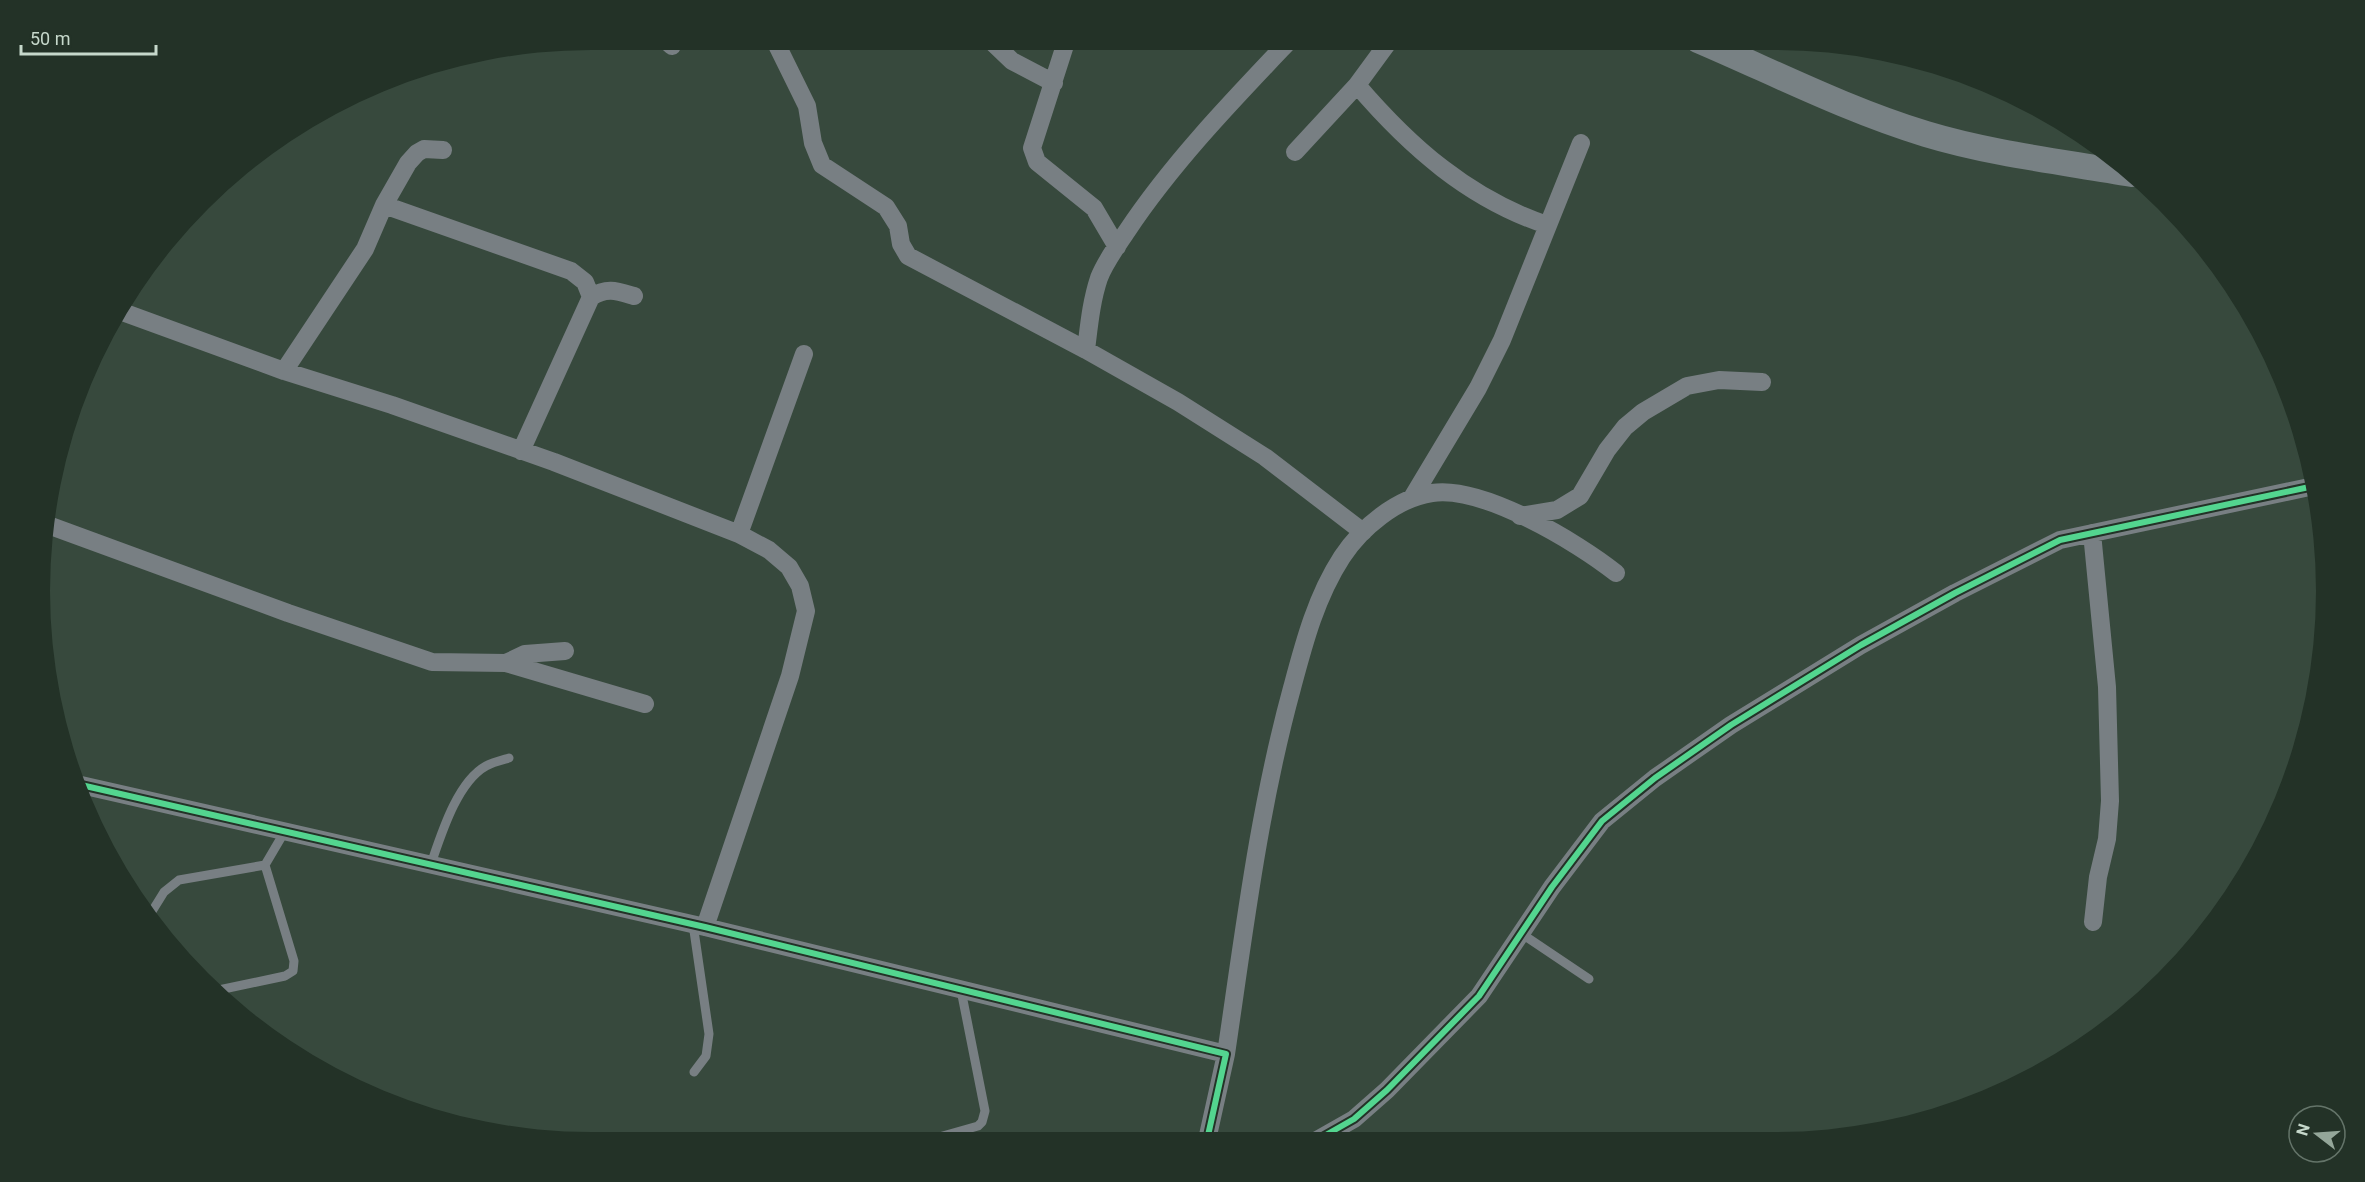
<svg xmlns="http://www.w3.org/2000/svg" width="2365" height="1182" font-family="Roboto,sans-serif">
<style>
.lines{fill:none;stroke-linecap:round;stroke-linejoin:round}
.service{stroke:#787f83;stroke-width:9}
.minor{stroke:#787f83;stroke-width:18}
.secondary{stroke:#788184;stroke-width:26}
.cycleway-casing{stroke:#233227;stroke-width:10}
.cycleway{stroke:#53d58f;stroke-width:6}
</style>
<rect width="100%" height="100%" fill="#37493d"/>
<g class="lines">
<path class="service" d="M431 864C441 835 457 782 486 766 493 762 502 760 509 758
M151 913 164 892 179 880 265 865 285 831
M693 924 709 1034 706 1056 694 1072
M1522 934 1589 979
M214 991 285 976 293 971 294 961 265 865
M925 1141 978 1126 982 1122 985 1111 961 990"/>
<path class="minor" d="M664 39 672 46
M774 39 807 106 813 143 822 165 886 207 898 226 901 244 908 256 1086 350 1178 402 1265 457 1363 532
M989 39 1012 61 1054 83
M1067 39 1032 148 1037 162 1094 208 1117 247
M1357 85C1410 147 1469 199 1547 225
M1295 152 1357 85 1390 40
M384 205 571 271 585 282 591 297
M117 310 284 371 392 405 554 462 739 534 769 550 789 567 800 586 806 611 790 676 705 927
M1086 350C1089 326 1091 302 1099 278 1105 262 1117 246 1127 231 1173 162 1233 100 1290 40
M284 371 365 249 384 205 408 163 417 153 424 149 443 150
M521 451 591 297C607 287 617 291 634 296
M1412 498 1478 388 1502 340 1581 143
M1520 516 1557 510 1580 496 1607 450 1625 427 1643 412 1687 386 1719 380 1762 382
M48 525 288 613 432 662 506 663 525 654 565 651
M2092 533 2107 687 2110 801 2107 839 2098 877 2093 922
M739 534 804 354
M506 663 645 704
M81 785 705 927 1226 1054 1207 1140
M1226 1054C1244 932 1259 808 1292 688 1304 643 1316 597 1342 557 1361 528 1397 498 1432 493 1482 485 1577 542 1616 573
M1317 1140 1354 1119 1387 1090 1479 996 1552 887 1602 821 1655 778 1731 725 1861 645 1955 593 2060 540 2314 486"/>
<path class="secondary" d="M1698 40C1773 72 1847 110 1926 134 1992 154 2064 162 2132 174"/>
<g class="cycleway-casing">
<path id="cycleway" d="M81 785 705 927 1226 1054 1207 1140
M1317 1140 1354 1119 1387 1090 1479 996 1552 887 1602 821 1655 778 1731 725 1861 645 1955 593 2060 540 2314 486"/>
</g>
<use href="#cycleway" class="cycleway"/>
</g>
<path d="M0 0H2365V1182H0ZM591 50H1775A541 541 0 0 1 2316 591V591A541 541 0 0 1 1775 1132H591A541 541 0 0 1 50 591V591A541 541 0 0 1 591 50Z" fill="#233227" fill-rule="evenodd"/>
<g transform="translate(2317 1134) rotate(287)"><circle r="28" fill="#233227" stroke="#647469" stroke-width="1.5"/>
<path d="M0-4.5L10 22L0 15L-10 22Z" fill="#94a699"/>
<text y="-9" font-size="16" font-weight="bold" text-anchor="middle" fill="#c6d8cb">N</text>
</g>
<path d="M21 45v9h135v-9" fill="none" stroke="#c6d8cb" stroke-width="3"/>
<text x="30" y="45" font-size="18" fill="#c6d8cb" stroke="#233227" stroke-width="4.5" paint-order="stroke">50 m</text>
</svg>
